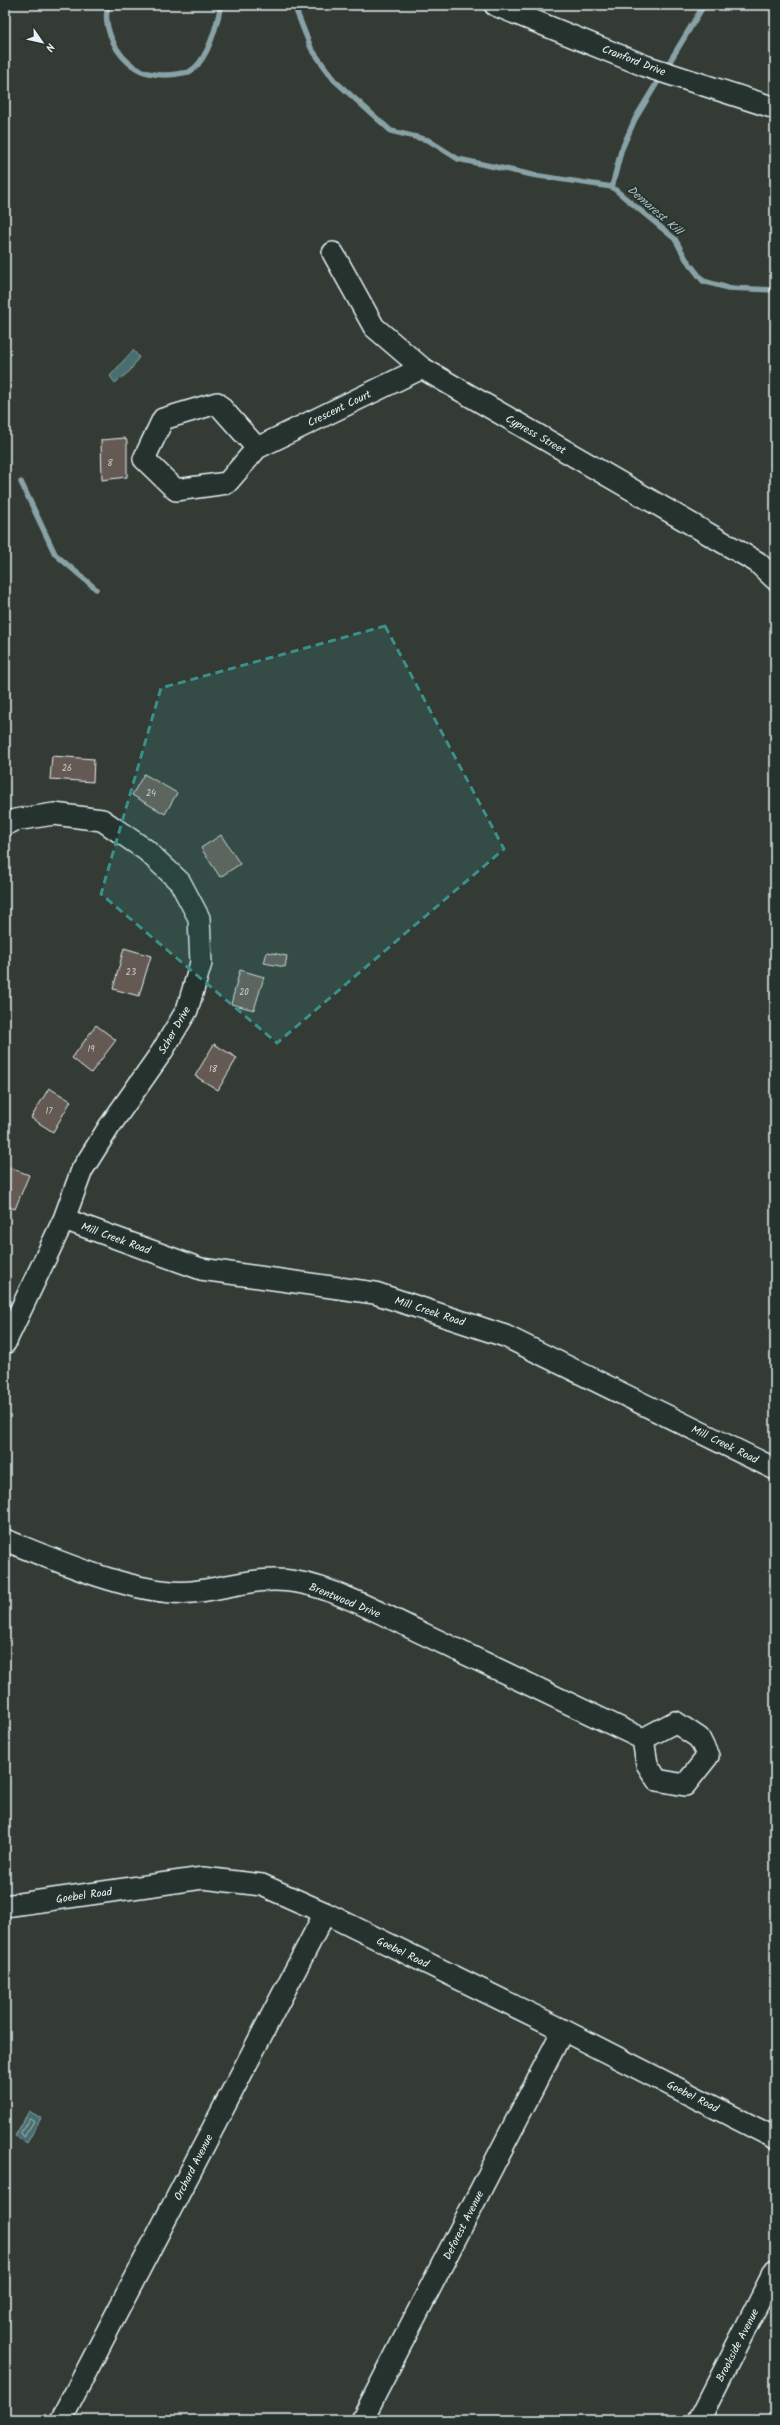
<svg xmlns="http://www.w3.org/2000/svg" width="780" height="2425" font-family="Kalam,sans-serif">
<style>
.water{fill:#4a6e70;stroke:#89a2a6}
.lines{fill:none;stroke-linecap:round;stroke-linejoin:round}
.shore{stroke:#a9bdc2;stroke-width:1}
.stream{stroke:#89a2a6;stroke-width:5.5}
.building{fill:#655a52;stroke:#e8f1f8}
.minor-casing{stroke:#e8f1f8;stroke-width:24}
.minor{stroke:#26332d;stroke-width:21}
.marked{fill:#3a8f8a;fill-opacity:0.2;stroke:#3a8f8a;stroke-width:3;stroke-dasharray:8 5;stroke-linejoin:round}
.labels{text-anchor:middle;stroke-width:3.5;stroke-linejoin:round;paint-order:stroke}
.number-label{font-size:9px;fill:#c7cbce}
.street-label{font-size:11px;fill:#e8f1f8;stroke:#26332d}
.water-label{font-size:12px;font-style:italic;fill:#a9bdc2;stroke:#26332d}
</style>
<rect width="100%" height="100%" fill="#333b34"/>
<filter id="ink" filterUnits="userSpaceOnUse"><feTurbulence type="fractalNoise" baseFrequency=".025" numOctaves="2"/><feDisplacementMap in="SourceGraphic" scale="8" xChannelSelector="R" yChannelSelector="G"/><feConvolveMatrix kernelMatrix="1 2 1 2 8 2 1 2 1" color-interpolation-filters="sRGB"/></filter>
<g filter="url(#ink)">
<path class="water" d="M133 350 139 357 130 371 115 383 110 376Z
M29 2111 41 2118 27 2143 15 2136Z"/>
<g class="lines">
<path class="shore" d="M30 2118 34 2121 24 2137 21 2133Z"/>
<path class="stream" d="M108 5C102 27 116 56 136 68 147 75 164 76 177 74 180 73 186 73 189 72 208 62 217 24 221 5
M294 5 311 48 334 80 391 131 428 140 458 159 533 175 612 187
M612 187 675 239 686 259 703 281 728 288 775 290
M612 187 621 151 635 119 704 5
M21 482 55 554 96 589"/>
</g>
<path class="building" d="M125 438 127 441V477L102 480 101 440Z
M52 756 94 759 93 782 50 779Z
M144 774 177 793 165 814 132 795Z
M221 835 240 864 220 877 201 848Z
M124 948 151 956 139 996 113 989Z
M267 952 287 956 285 967 264 963Z
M240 970 264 977 254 1010 231 1004Z
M96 1025 116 1040 91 1073 72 1058Z
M214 1044 237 1058 218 1090 195 1076Z
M49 1088 71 1101 53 1132 31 1118Z
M6 1166 29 1175 15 1209 5 1205Z"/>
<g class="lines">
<g class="minor-casing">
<path id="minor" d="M495 5 648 67 775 108
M333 253 374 327 422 368 757 562 775 579
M257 448 217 403 163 419 144 459 176 490 227 483 257 448 422 368
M5 825 15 820 54 814 102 820 146 850 180 882 199 918 201 963 187 1010 161 1053 109 1127 82 1170 64 1219 5 1343
M64 1219 201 1269 375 1293 505 1336 775 1469
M5 1540C55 1560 139 1597 192 1592 228 1588 260 1575 297 1582 335 1588 388 1617 424 1634 497 1669 570 1704 643 1739
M675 1722 699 1738 708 1756 685 1785 657 1780 647 1764 643 1739Z
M5 1906 203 1878 262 1885 325 1913 563 2030 775 2138
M61 2420 325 1913
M362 2420 563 2030
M699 2420 775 2270"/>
</g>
<use href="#minor" class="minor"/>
</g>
</g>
<path class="marked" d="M385 626 504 849 277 1043 101 894 161 688Z"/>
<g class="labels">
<g class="number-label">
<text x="110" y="466">8</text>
<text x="67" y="771">26</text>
<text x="151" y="796">24</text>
<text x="131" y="975">23</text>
<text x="244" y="995">20</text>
<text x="91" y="1052">19</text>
<text x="213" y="1072">18</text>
<text x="49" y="1114">17</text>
</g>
<g class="street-label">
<text transform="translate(634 60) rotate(21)" y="4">Cranford Drive</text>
<text transform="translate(339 408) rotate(-26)" y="4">Crescent Court</text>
<text transform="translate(536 434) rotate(30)" y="4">Cypress Street</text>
<text transform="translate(174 1030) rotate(-60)" y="4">Scher Drive</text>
<text transform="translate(116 1238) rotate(20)" y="4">Mill Creek Road</text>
<text transform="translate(430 1311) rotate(18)" y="4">Mill Creek Road</text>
<text transform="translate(725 1444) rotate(26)" y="4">Mill Creek Road</text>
<text transform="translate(345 1600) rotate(22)" y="4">Brentwood Drive</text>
<text transform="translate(84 1895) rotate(-8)" y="4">Goebel Road</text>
<text transform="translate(403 1952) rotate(26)" y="4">Goebel Road</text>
<text transform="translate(693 2096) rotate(27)" y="4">Goebel Road</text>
<text transform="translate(193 2167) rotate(-63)" y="4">Orchard Avenue</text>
<text transform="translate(463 2225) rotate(-63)" y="4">Deforest Avenue</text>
<text transform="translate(737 2345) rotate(-63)" y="4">Brookside Avenue</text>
</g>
<g class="water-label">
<text transform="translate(655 210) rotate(41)" y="4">Demarest Kill</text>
</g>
</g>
<rect width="780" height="2425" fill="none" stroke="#26332d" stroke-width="20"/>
<rect x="10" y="10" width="760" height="2405" fill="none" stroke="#e8f1f8" stroke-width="1.5" filter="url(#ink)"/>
<g transform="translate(42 42) rotate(124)" stroke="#26332d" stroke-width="3" paint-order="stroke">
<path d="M0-3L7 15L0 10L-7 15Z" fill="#e8f1f8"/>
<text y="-6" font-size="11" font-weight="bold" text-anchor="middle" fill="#e8f1f8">N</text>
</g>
</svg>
